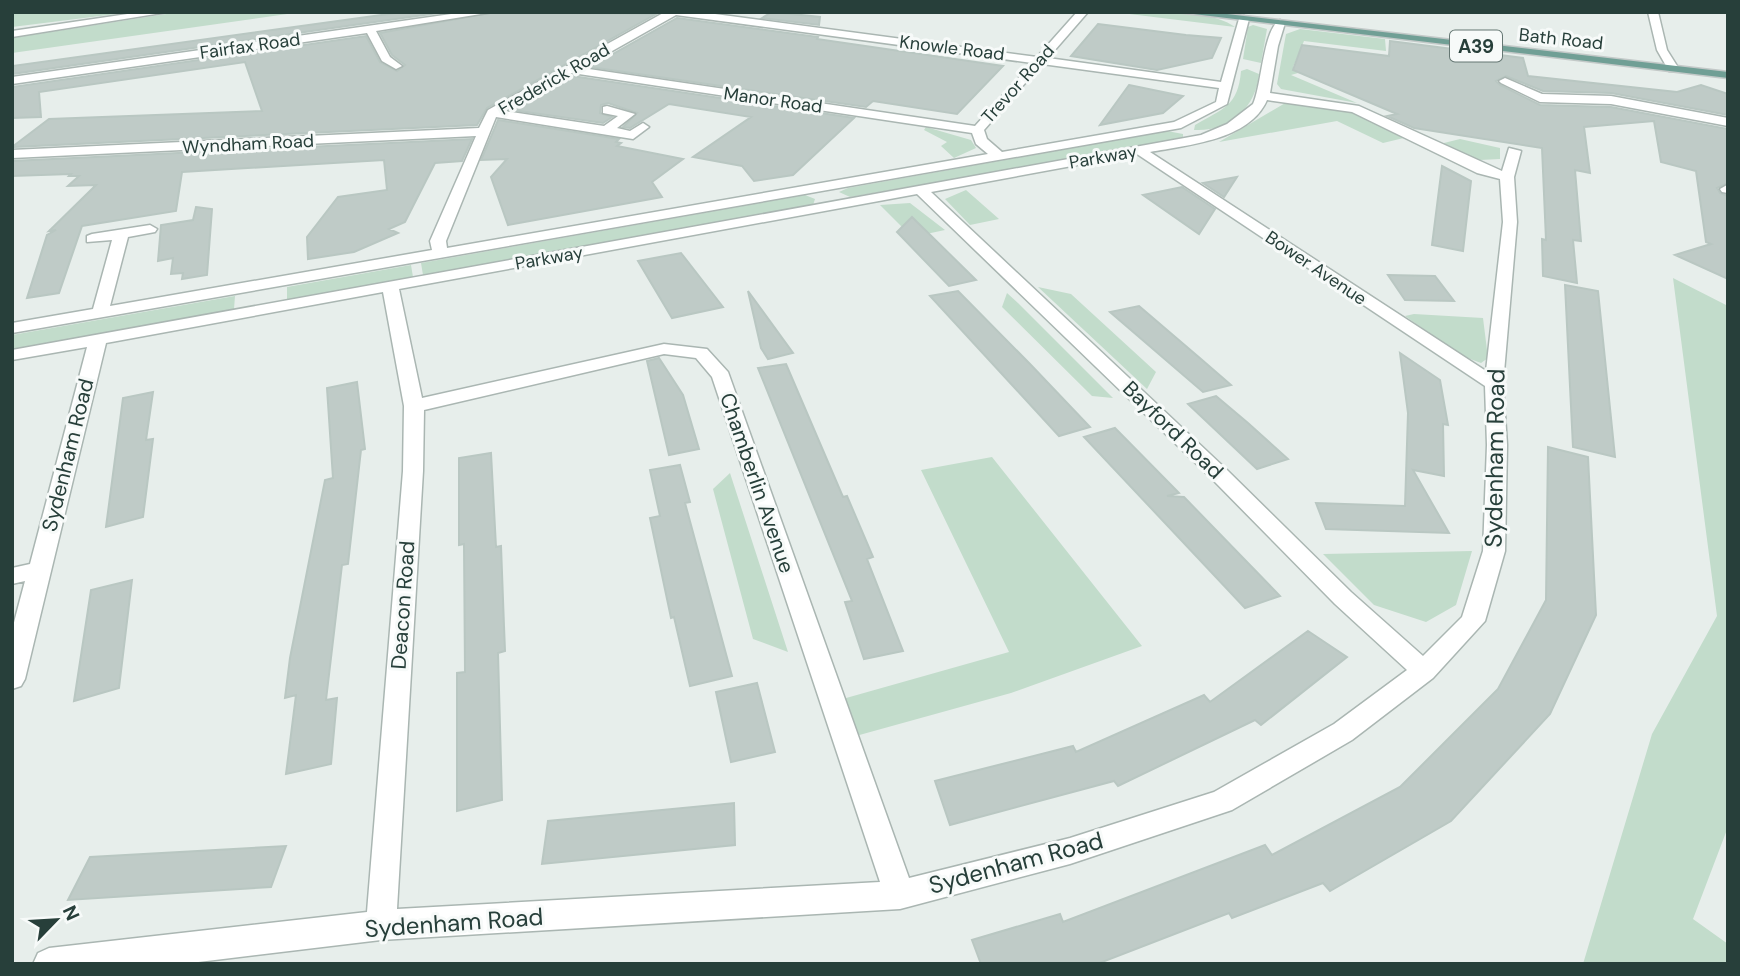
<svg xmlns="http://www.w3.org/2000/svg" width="1740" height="976" font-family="'DM Sans',sans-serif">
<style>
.green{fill:#c2dccb}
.building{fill:#bfcbc7;stroke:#b9c7c2;stroke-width:2}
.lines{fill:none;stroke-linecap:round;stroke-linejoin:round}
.street-casing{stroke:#aab6b2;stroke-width:3}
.primary-casing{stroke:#c3c9c8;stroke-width:3}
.street{fill:#fff;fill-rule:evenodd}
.primary{fill:#709f95;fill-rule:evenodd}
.labels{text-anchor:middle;stroke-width:6;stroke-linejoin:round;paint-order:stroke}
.far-street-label{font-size:18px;fill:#273f3a;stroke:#f7faf9}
.shield{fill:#f7faf9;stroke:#657773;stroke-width:2}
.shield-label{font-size:19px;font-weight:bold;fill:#273f3a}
.street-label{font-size:21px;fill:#273f3a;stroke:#f7faf9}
.near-street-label{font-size:24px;fill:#273f3a;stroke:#f7faf9}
</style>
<rect width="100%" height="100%" fill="#e7eeeb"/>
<path class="green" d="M12 12H132L12 27Z
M179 12H301L12 53V38Z
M1113 12C1144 12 1210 8 1235 27Z
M1253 25 1267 29 1261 63 1243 59 1248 27Z
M1300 29 1385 39 1386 51 1304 41 1293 67 1298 73 1291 75 1357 103 1281 89 1277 84 1286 34Z
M1247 69 1259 74C1256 108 1229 132 1194 130L1195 125C1224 108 1238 106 1241 71Z
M1287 102 1346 109 1412 136 1383 143 1337 121 1219 142Z
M926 127 971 140 976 148 954 158 941 146 947 142 924 130Z
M1167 131 1183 134V139L850 197 839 192 848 188Z
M1460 139 1500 148V159L1480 160 1440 144Z
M966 190 999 219 970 225 945 199Z
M805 195 815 199 813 205 423 275 421 263Z
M910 203 945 230 912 237 880 205Z
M411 265 413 277 287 300V287Z
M1673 278 1728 306V827L1693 919 1728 944V964H1583L1652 734 1717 616Z
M1038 287 1071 294 1156 372 1147 389Z
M1007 293 1018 303 1113 398 1092 396 1002 307Z
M235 296 234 309 12 349V335Z
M1414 314 1483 318 1488 358 1481 363 1462 356 1405 316Z
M992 457 1142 646 1011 693 845 739 832 702 1009 652 921 470Z
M730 473 788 652 753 639 713 489Z
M1472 551 1456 605 1426 622 1374 605 1323 554Z"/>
<path class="building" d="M403 12H445L12 74V66Z
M495 12 656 14 487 108 477 125 12 147 49 119 262 111 245 62 39 92 41 117 12 118V87L366 36 380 62 397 71 405 65 392 55 380 33Z
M772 12 820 17 819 25 762 18Z
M677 18 818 37 817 39 1003 66 957 114 873 101 866 107 590 67Z
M1098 24 1186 35 1221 38 1212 58 1157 70 1071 56Z
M1390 41 1523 58 1528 76 1677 92 1701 85 1728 94V115L1611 93 1543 91 1506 76 1496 81 1500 85 1540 105 1611 107 1728 129V183L1717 188 1720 193 1728 196V279L1675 255 1711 244 1706 242 1696 171 1661 162 1654 121 1584 127 1590 173 1575 170 1581 241 1573 240 1577 283 1543 276 1542 239 1546 240 1542 148 1414 128 1387 116 1397 114 1293 70 1302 45 1389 56Z
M572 76 854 118 793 175 754 181 742 166 693 157 751 117 669 104 630 128 623 127 637 113 608 103 601 105 600 113 612 117 603 123 512 110Z
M1129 85 1183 96 1163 113 1100 125Z
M498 120 619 139 616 142 621 143 617 146 683 159 652 182 662 197 508 225 491 177 507 159 481 160Z
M472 139 462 161 435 163 405 222 389 229 398 233 354 252 308 259 307 237 338 197 387 190 384 160 182 172 176 211 82 226 59 293 27 298 47 235 56 230 49 231 96 185 68 186 79 176H69L71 174 12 176V161Z
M1442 166 1471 181 1463 251 1432 245Z
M1237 177 1224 197 1203 183Z
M1182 187 1215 209 1199 234 1143 195Z
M196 207 212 209 207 275 182 279 183 273 171 274 173 258 158 261 161 225 193 220Z
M912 217 976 280 949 286 897 232Z
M681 253 723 307 672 318 638 261Z
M1388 275 1435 276 1454 301 1405 300Z
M1565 285 1598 291 1615 457 1573 447Z
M748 291 793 353 768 359 761 348Z
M958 291 1031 365 1090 427 1059 436 930 296Z
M1139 306 1201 359 1231 385 1203 392 1110 312Z
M1400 353 1440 380 1448 425 1443 424 1444 476 1413 470 1449 533 1326 529 1316 503 1405 506 1408 413Z
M659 358 683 395 699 449 669 455 647 361Z
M786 364 843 497 847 496 873 557 867 559 903 651 864 659 845 602 852 601 758 368Z
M357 382 365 449 361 450 348 564 342 565 326 700 337 698 331 764 286 774 296 695 285 698 290 658 325 480 333 478 327 388Z
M153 392 146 440 153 439 143 517 106 527 123 398Z
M1216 396 1248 423 1288 459 1257 469 1188 404Z
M1115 428 1179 493 1167 496 1184 497 1280 596 1245 608 1084 437Z
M1548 447 1588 457 1596 615 1550 714 1451 821 1330 891 1323 883 1232 918 1229 913 1097 964H981L972 940 1060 914 1063 922 1265 845 1272 855 1400 787 1498 689 1546 600Z
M491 453 496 547 501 546 504 626 505 651 498 653 502 800 457 811V673L465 672 464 544 459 545V458Z
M680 465 690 502 685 503 732 676 690 686 674 617 671 618 650 518 660 516 650 470Z
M132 580 119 688 74 701 91 590Z
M1308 631 1347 657 1261 725 1255 720 1118 786 1114 781 950 825 935 781 1073 746 1076 752 1204 695 1210 702Z
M757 683 775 752 731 762 716 692Z
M734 803 735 845 542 864 548 821Z
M286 846 271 887 68 900 90 857Z"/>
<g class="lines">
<g class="street-casing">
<path id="street" d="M141 12H168L12 37V31Z
M465 12H493L376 31 390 57 402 66 396 69 382 61 367 33 12 84V77Z
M665 12H700L1037 57 1077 12H1088L1048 58 1221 82 1239 19 1244 16 1249 19 1227 104 1181 128 12 333V323L93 309 112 240 87 242V236L92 234 150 225 157 229 155 232 128 237 110 306 432 250 430 241 476 136 12 158V150L479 128 488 110ZM676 15 1032 63 975 126 582 68ZM1042 64 1219 88 1216 102 1174 122 1002 152 987 139 984 130ZM572 73 972 133 976 144 988 154 447 248 446 241 496 117 633 139 649 127 643 123 630 131 617 128 635 114 607 106 603 107V113L618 116 604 126 504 111Z
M1648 12H1658L1667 50 1679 69 1677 71H1669L1657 50Z
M1280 20 1285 23 1278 46 1270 93 1359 106 1502 171 1509 148 1521 151 1514 177 1517 222 1503 384 1507 445 1505 551 1485 621 1433 678 1352 740 1232 810 1070 864 900 909 381 940 182 964H33L38 953 49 948 367 912 403 471 404 406 383 292 106 343 25 679 21 686 12 689V630L25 581 12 584V568L30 564 87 347 12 360V350L1201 135 1227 124 1253 104C1262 85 1263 29 1280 20ZM1267 100 1352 112 1477 173 1500 179 1503 222 1486 371 1150 152C1188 145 1250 140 1267 100ZM1137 154 1485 386 1487 445 1483 551 1462 617 1423 656 1351 592 1226 469 931 192ZM917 194 1212 479 1335 604 1407 670 1334 724 1214 792 1070 838 909 878 728 372 707 349 664 344 422 398 399 289ZM664 354 696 358 712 377 880 882 397 909 423 471 424 410Z
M1505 78 1542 94 1611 96 1728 118V126L1611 104 1540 102 1501 83 1499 81Z
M1727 185 1728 193 1722 192 1720 189Z"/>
</g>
<g class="primary-casing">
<path id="primary" d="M1177 12H1210L1728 72V78Z"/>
</g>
<use href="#street" class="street"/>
<use href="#primary" class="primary"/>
</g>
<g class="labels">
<g class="far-street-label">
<text transform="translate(1561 39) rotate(6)" y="6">Bath Road</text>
<text transform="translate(250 46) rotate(-8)" y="6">Fairfax Road</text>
<text transform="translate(952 48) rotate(7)" y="6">Knowle Road</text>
<text transform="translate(554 79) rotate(-30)" y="6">Frederick Road</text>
<text transform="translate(1018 84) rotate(-48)" y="6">Trevor Road</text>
<text transform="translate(773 100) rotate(8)" y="6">Manor Road</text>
<text transform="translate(248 144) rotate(-3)" y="6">Wyndham Road</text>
<text transform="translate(1103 157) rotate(-10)" y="6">Parkway</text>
<text transform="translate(549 258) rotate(-10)" y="6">Parkway</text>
<text transform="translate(1316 268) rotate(34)" y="6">Bower Avenue</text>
</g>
<rect class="shield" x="1450" y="30.5" width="52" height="31" rx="5"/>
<g class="shield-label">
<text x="1476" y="53">A39</text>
</g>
<g class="street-label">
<text transform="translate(1173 430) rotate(44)" y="7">Bayford Road</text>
<text transform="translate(68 455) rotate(-76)" y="7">Sydenham Road</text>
<text transform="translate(757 483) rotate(71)" y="7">Chamberlin Avenue</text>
<text transform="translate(403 605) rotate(-86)" y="7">Deacon Road</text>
</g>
<g class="near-street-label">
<text transform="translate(1495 458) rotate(-89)" y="8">Sydenham Road</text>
<text transform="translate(1016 863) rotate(-15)" y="8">Sydenham Road</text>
<text transform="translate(454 923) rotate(-4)" y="8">Sydenham Road</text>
</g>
</g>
<rect width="1740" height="976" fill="none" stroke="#273f3a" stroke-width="28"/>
<g transform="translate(56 920) rotate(65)" stroke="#f7faf9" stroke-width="5" paint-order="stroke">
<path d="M0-5L12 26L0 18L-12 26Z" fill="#273f3a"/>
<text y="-10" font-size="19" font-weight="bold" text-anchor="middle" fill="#273f3a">N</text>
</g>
</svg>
